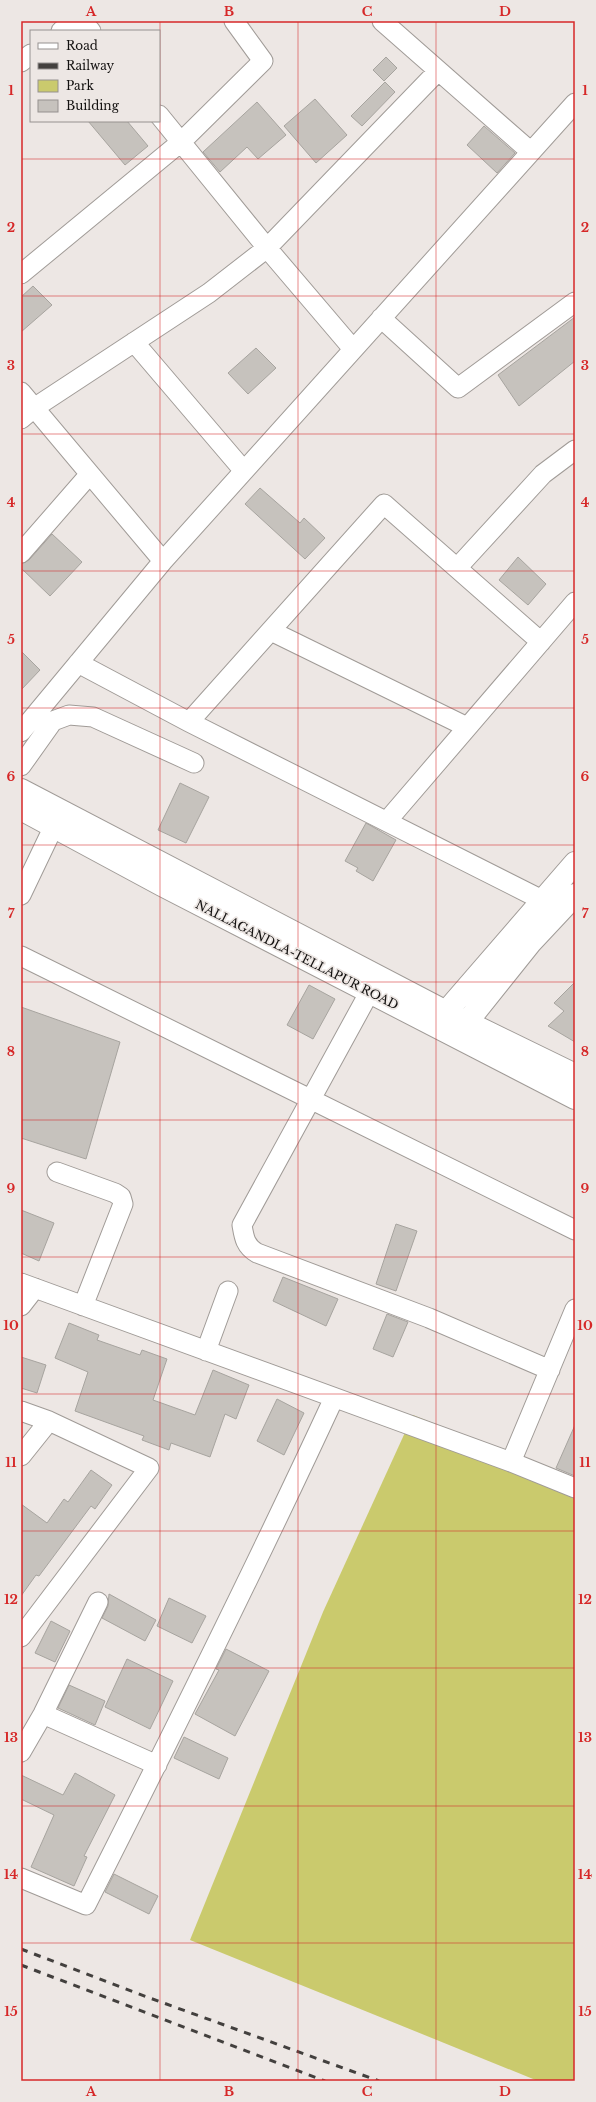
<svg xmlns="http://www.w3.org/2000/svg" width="596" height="2102" font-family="'Libre Baskerville',serif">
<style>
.green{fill:#caca6d}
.building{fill:#c6c2bd;stroke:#a7a49f}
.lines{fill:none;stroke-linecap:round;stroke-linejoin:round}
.minor-casing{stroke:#a09b97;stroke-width:21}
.tertiary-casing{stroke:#a09b97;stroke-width:24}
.minor{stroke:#fff;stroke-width:19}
.tertiary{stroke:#fff;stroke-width:22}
.rail{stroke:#43403e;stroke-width:3;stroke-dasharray:7 7;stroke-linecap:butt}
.grid{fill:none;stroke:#d62828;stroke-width:1;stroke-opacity:0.55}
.labels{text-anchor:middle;stroke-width:3.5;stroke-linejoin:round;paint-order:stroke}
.street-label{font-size:12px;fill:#131110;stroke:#ede7e4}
.neatline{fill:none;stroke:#d62828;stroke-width:1.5}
.grid-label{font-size:13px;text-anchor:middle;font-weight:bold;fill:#d62828}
</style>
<rect width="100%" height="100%" fill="#ede7e4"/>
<path class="green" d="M413 1415 575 1480V2081H538L190 1940 323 1612Z"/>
<path class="building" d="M386 57 397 68 384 81 373 70Z
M385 82 395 92 362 126 351 116Z
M315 99 347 135 316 163 284 126Z
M257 102 286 135 258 159 247 147 220 172 203 152Z
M88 121H127L148 146 125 165Z
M484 126 515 153 497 173 467 145Z
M33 286 52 305 21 332V297Z
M575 317V361L519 406 498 375Z
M256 348 276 368 248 394 228 373Z
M260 488 300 523 304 518 325 538 305 559 245 504Z
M52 534 82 562 50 596 21 568V564L29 560Z
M518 557 546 584 528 605 499 580Z
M21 651 40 670 21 690Z
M180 783 209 797 186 843 158 830Z
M366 823 396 840 373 881 356 871 358 868 345 861Z
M575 982V1042L548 1026 564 1011 554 1003Z
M309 985 335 999 313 1039 287 1025Z
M21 1007 120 1042 86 1159 21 1138Z
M21 1210 54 1223 39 1261 21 1253Z
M396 1224 417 1231 396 1291 376 1284Z
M283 1277 338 1299 326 1326 273 1301Z
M387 1314 408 1322 393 1357 373 1349Z
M69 1323 99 1335 97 1340 140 1355 142 1350 167 1359 153 1400 195 1415 213 1370 249 1385 236 1419 225 1414 210 1457 171 1443 169 1450 142 1440 144 1436 75 1411 88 1372 55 1358Z
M21 1357 46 1365 37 1393 21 1388Z
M277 1399 304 1413 284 1455 257 1441Z
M575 1425V1476L556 1468Z
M91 1470 112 1485 95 1509 91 1506 39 1576 36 1575 21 1596V1504L47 1523 64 1499 68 1502Z
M109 1594 156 1620 145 1641 102 1618 108 1606Z
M169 1598 206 1616 192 1643 157 1626Z
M51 1621 70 1631 55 1662 35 1653Z
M226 1649 269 1671 235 1736 195 1714 219 1670 216 1669Z
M127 1659 173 1681 150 1729 105 1707Z
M69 1685 105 1701 95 1725 58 1708Z
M184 1737 228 1758 219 1779 174 1758Z
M75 1773 115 1795 84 1856 87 1857 74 1886 31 1867 54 1815 21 1799V1775L63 1795Z
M114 1874 158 1896 149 1914 105 1892Z"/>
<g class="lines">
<g class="minor-casing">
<path id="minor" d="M82 21 91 31
M382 21 531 152
M61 31 74 21
M21 62 31 54
M159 115 267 248 353 349
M21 274 181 142 263 61 234 21
M381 318 458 388 575 302
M134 342 244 471
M21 392 163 561
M21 419 34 408 209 293 267 248 438 71
M21 553 89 475
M457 568 543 474 575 450
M271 631 467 727
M78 663 189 722 542 900
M189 722 384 504 541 642
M21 732 163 561 575 103
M21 766 53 721 69 715 93 717 194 763
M387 821 575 602
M21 895 53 828
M21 956 575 1230
M369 993 242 1225C244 1237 245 1246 257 1253L429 1318 550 1370
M57 1172 115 1193 121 1197 123 1204 83 1306
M21 1283 511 1462 575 1488
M21 1306 35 1288
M206 1351 228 1291
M21 1411 49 1421 149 1468 21 1637
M21 1456 49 1421
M511 1462 575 1309
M43 1714 157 1765
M21 1752 43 1714 98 1602
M21 1878 86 1905C171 1737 255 1569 334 1398"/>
</g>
<g class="tertiary-casing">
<path id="tertiary" d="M21 790 446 1012 575 1075
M21 809 162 885 575 1098
M446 1012 575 863
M467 1022 531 942 575 895"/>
</g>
<use href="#minor" class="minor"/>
<use href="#tertiary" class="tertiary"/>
<path class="rail" d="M21 1949 147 1997 379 2081
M21 1965 325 2081"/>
</g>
<path class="grid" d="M160 21V2081M298 21V2081M436 21V2081M21 159H575M21 296H575M21 434H575M21 571H575M21 708H575M21 845H575M21 982H575M21 1120H575M21 1257H575M21 1394H575M21 1531H575M21 1668H575M21 1806H575M21 1943H575"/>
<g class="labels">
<g class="street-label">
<text transform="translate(297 955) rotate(27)" y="4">NALLAGANDLA-TELLAPUR ROAD</text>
</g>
</g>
<rect width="596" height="2102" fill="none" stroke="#ede7e4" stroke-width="44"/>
<rect x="30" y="30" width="130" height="92" fill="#ede7e4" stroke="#96918f"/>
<rect x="38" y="43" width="20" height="6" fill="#ffffff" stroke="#96918f"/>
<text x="66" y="50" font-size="12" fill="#131110">Road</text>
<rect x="38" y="63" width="20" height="6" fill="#43403e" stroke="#96918f"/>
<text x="66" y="70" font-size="12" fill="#131110">Railway</text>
<rect x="38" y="80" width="20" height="12" fill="#caca6d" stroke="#96918f"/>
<text x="66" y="90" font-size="12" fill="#131110">Park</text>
<rect x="38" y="100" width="20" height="12" fill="#c6c2bd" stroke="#96918f"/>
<text x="66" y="110" font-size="12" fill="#131110">Building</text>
<rect x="22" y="22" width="552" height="2058" class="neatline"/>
<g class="grid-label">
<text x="91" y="16">A</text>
<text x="229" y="16">B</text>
<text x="367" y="16">C</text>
<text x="505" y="16">D</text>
<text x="11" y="95">1</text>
<text x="585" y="95">1</text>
<text x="11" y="232">2</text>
<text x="585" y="232">2</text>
<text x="11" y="370">3</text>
<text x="585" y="370">3</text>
<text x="11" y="507">4</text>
<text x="585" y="507">4</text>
<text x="11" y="644">5</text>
<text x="585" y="644">5</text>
<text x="11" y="781">6</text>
<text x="585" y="781">6</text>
<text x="11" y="918">7</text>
<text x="585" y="918">7</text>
<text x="11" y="1056">8</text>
<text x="585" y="1056">8</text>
<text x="11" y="1193">9</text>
<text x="585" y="1193">9</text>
<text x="11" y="1330">10</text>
<text x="585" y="1330">10</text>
<text x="11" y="1467">11</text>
<text x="585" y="1467">11</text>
<text x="11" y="1604">12</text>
<text x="585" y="1604">12</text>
<text x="11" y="1742">13</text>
<text x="585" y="1742">13</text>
<text x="11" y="1879">14</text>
<text x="585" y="1879">14</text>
<text x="11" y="2016">15</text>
<text x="585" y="2016">15</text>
<text x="91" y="2096">A</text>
<text x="229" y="2096">B</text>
<text x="367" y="2096">C</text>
<text x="505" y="2096">D</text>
</g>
</svg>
